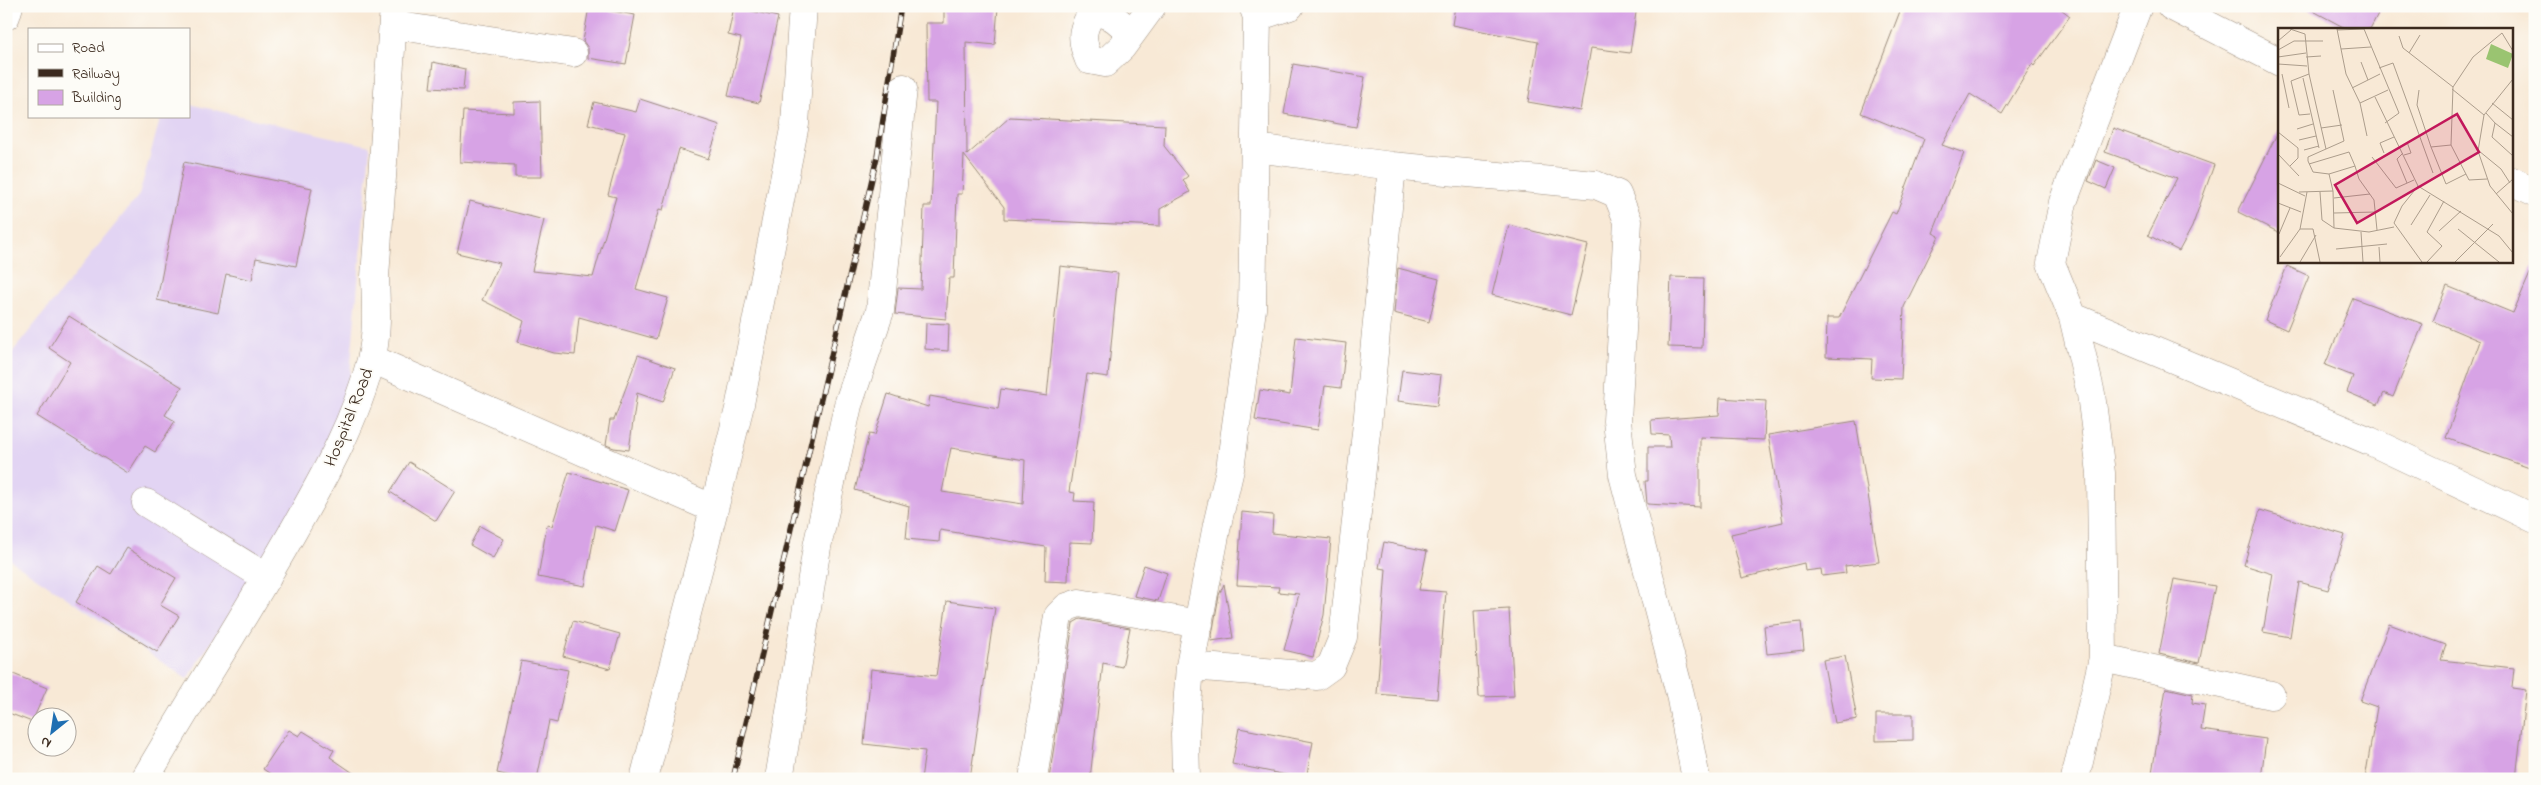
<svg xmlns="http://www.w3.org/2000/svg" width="2541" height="785" font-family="'Indie Flower',sans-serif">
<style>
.built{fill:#e2d4f3}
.building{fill:#d7a3e5;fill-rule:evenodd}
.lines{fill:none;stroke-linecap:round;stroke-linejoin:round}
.minor-casing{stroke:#9a8a7a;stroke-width:29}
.minor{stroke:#fff;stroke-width:28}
.rail-casing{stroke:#3b2a1e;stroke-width:5.5}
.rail{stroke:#fdfcf7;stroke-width:4;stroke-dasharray:11;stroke-linecap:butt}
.labels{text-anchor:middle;stroke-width:4;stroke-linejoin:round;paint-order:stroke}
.street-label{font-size:18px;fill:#3b2a1e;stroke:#fdfcf7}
.inset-road{fill:none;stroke:#ac9d8c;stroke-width:1}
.view{fill:#c2185b;fill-opacity:0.15;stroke:#c2185b;stroke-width:2.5}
.inset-edge{fill:none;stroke:#3b2a1e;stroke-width:2.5}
</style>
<rect width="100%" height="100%" fill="#fdfcf7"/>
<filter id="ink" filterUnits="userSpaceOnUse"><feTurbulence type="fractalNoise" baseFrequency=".02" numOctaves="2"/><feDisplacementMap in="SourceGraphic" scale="10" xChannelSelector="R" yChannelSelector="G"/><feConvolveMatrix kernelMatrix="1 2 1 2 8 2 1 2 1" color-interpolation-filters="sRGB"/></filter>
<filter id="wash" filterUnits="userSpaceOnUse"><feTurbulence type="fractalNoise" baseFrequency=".0096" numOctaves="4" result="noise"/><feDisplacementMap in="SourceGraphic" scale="20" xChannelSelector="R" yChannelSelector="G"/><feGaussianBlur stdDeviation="1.12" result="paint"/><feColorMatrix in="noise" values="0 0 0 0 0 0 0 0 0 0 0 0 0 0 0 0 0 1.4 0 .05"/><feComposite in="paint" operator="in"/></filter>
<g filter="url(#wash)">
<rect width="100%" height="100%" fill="#f8e9d6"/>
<path class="built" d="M189 104 370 146 348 397 334 452 187 679 6 557V360L139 195 161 116H189Z"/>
<g id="blocks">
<path class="building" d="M944 6 998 7 995 45 966 42 967 155 1010 117 1165 125 1164 146 1188 176 1183 180 1190 192 1160 209V226L1004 219V207L964 155 962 194H957L954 278H949L946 319 895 314 898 288 921 289 924 206H931L936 102H927L926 23H944Z
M1455 6H1637L1630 53 1591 48 1580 111 1528 102 1538 42 1452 25Z
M1902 6H2057L2070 16 2034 66 2032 64 2002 114 1970 94 1942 145 1964 153 1933 233 1939 236 1904 307 1901 379 1871 378 1872 359 1826 357 1827 318H1839L1892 212 1896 214 1924 139 1861 113Z
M2304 6H2382L2370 29H2347Z
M589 7 635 15 626 64 588 58V48L583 41Z
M734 7 778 17 759 103 728 96 741 38 728 35Z
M433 62 465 69 463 90 430 88Z
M1293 64 1365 77 1356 127 1284 114Z
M640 99 720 125 708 159 679 149 663 210 659 209 636 289 668 298 656 339 579 317 575 355 554 353 518 342 524 321 482 300 500 263 457 253 470 201 544 220 532 271 593 277 616 197 608 195 625 133 588 124 594 102 636 112Z
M540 101 542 177H515V165L460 162 463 111 514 113V102Z
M2113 128 2214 165 2192 227 2179 251 2148 235 2177 178 2105 152Z
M2280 128V233L2238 212Z
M2096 160 2115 168 2106 189 2088 181Z
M184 162 312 188 296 266 256 258 252 280 226 274 218 313 157 300Z
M1509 225 1588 245 1571 315 1492 295Z
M2535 262V470L2446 438 2480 341 2433 321 2447 286 2513 313Z
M1060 266 1118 273 1108 377 1087 374 1069 492 1075 493 1074 501 1094 502 1092 543 1069 542 1068 582 1045 581 1046 547 940 530 939 542 906 539 909 506 855 490 869 434 875 435 888 394 928 407 930 396 998 409 1001 389 1047 396ZM951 448 1025 460 1023 504 942 492Z
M2287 266 2309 276 2287 330 2265 320Z
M1398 268 1439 279 1429 322 1394 313Z
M1671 277 1704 278 1702 348 1668 347Z
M2353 298 2423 324 2393 397 2384 393 2378 405 2347 392 2353 376 2325 365Z
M69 316 182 387 165 415 175 421 155 452 145 446 128 473 37 416 70 362 49 348Z
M926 323 949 324 948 351 925 349Z
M1296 337 1346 343 1341 388 1325 386 1318 430 1255 420 1260 390 1290 395Z
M638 355 675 368 663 402 637 393 629 450 614 448 606 445 610 420H614Z
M1402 370 1441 375 1437 406 1398 401Z
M1720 398 1766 401 1764 440 1700 437V507L1647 504 1645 481H1648V447H1670L1669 435 1652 434 1651 420 1719 415Z
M1856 421 1879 562 1845 566 1846 573 1822 576 1821 569 1805 571 1804 563 1742 578 1731 534 1783 522 1768 435Z
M409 462 455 491 436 521 390 492Z
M569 472 628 490 615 531 596 525 585 586 538 577 547 525 552 526Z
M2260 510 2345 535 2328 590 2299 582 2290 637 2263 632 2273 574 2244 565Z
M1242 512 1273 515 1272 533 1331 539 1324 615 1313 657 1284 650 1299 594 1278 592 1279 587 1237 585Z
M480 526 504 539 493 558 470 545Z
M1384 542 1427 551 1419 590 1446 592 1437 699 1377 694 1386 569 1379 568Z
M127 548 176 578 160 605 179 616 157 652 76 602 98 566 111 574Z
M1144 565 1167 573 1158 601 1134 596Z
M2174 579 2215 586 2199 663 2159 654Z
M1224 584 1233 638 1211 641 1219 595Z
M947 601 995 608 970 779H921L925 751 864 744 871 669 936 676Z
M1509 609 1514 696 1479 697 1474 611Z
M1080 619 1130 628 1122 667 1103 663 1090 779H1049L1073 623Z
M573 621 620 634 610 669 563 656Z
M1801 622 1804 650 1767 654 1764 626Z
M2389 624 2446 645 2441 660 2514 668 2512 688 2526 690 2516 779H2365L2377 707 2360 701Z
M1845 656 1857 719 1835 723 1823 660Z
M521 661 568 670 557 723 549 721 537 779H524L497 773Z
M6 671 47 688 32 722 6 712Z
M2166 688 2193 694 2192 703 2205 705 2201 730 2266 739 2261 779H2151Z
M1876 714H1913V740L1876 741Z
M1239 728 1313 742 1306 779 1232 764Z
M289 730 299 736 303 731 334 750 330 757 362 779H278L263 769Z"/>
</g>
</g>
<g filter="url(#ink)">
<use href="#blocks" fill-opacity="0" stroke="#9a8a7a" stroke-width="1"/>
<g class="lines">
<g class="minor-casing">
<path id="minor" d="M1096 6C1082 28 1079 36 1089 60L1105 63 1122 47 1152 6
M2171 6 2280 62
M1094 10 1114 18 1132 33
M6 16 9 6
M1257 17 1290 6
M394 25 573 53
M1256 148 1392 166 1596 185 1617 194 1628 221 1617 421 1623 475 1680 694 1696 779
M2512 181 2535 192
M2073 317 2370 441 2535 519
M372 359 714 509 644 779
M146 503 267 578
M714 509 739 409 795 124 803 6
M2103 658 2271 695
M1190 666 1317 676 1331 666 1343 637 1368 415 1392 166
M145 779C194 695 247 613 295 528 325 475 356 420 371 360 378 334 376 304 375 277L394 6
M779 779 817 547 848 405 880 311 903 88
M1033 779 1058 616 1067 607 1079 603 1199 624
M1186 779 1185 734 1190 666 1217 525 1230 469 1252 309 1257 17 1253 6
M2075 779 2103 658 2101 473 2091 394 2073 317 2051 263 2063 202 2138 6"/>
</g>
<use href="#minor" class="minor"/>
<g class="rail-casing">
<path id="rail" d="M733 779 877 157 901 6"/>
</g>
<use href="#rail" class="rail"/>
</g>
</g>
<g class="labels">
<g class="street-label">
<text transform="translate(348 417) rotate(-68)" y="6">Hospital Road</text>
</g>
</g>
<g transform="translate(2278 28)">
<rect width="235" height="235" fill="#f8e9d6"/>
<path d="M213 16 235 26 230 40 208 31Z" fill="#9ac471"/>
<path class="inset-road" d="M12 1 27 6 31 46 13 53 21 87 32 86M59 1 68 46 82 75 89 108M86 1 121 85 107 95M59 2 86 1M121 8 125 20 175 59M0 13 13 2M63 21 93 19M0 22 16 13H45M131 25 142 7M0 29 28 25M28 29 43 28M83 34 90 52M0 36 29 38M101 40 115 35 155 145M4 46 11 80M31 46 48 121M25 50 41 120M235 51 206 87 200 123 212 158 235 186M74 60 102 46M174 61 206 87M55 62 66 113 30 129V133L35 144 51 146 77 138 81 151 96 172 99 202M141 62 139 77 153 119 173 117M97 69 140 158 221 208 235 225M82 75 110 62M214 75 235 92M208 85 217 95 214 109 235 128M217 95 235 109M43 100 64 97M19 101 35 96M0 104 20 120V130L12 138M21 112 38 108M153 119 168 156 188 146M26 122 41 118M201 123 223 141 232 155M106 125 102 115 116 109M125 125 119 131 129 155M0 126 21 148M126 127 133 125 129 114M94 129 118 160 136 152M31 136 71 124 77 138M51 146 55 163 56 200M209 151 191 152 173 117 175 59 195 29 224 5 235 23M0 155 27 168M140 158 124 178 116 195 144 234M21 164 55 163M42 164 44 192 56 200 91 204 116 199M218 166 235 151M56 170 92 166M0 175 23 184M56 185 98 184M133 197 152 167M22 201H35L42 234M180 201 221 234M161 203 183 183M83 204 85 234M1 206 12 180M101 219 102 234M58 221 109 216M2 229 22 201 29 164M22 234 38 207M149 234 164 218 149 204 166 173M177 234 215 196"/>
<path class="view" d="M179 86 201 124 79 195 57 157Z"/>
<rect width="235" height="235" class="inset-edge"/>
</g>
<rect width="2541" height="785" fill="none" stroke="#fdfcf7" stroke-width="25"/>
<rect x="28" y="28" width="162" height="90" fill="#fdfcf7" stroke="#afa8a0"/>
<rect x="38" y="44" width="25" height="8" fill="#ffffff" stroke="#afa8a0"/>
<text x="72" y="52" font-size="15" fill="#3b2a1e">Road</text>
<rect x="38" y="69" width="25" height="8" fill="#3b2a1e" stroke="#afa8a0"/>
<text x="72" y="78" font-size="15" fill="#3b2a1e">Railway</text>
<rect x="38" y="90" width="25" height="15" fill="#d7a3e5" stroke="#afa8a0"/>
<text x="72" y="102" font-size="15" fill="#3b2a1e">Building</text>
<g transform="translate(52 732) rotate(210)"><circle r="24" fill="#fdfcf7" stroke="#afa8a0"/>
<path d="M0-4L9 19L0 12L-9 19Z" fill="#1f6fb2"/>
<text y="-8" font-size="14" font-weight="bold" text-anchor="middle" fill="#3b2a1e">N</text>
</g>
</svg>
